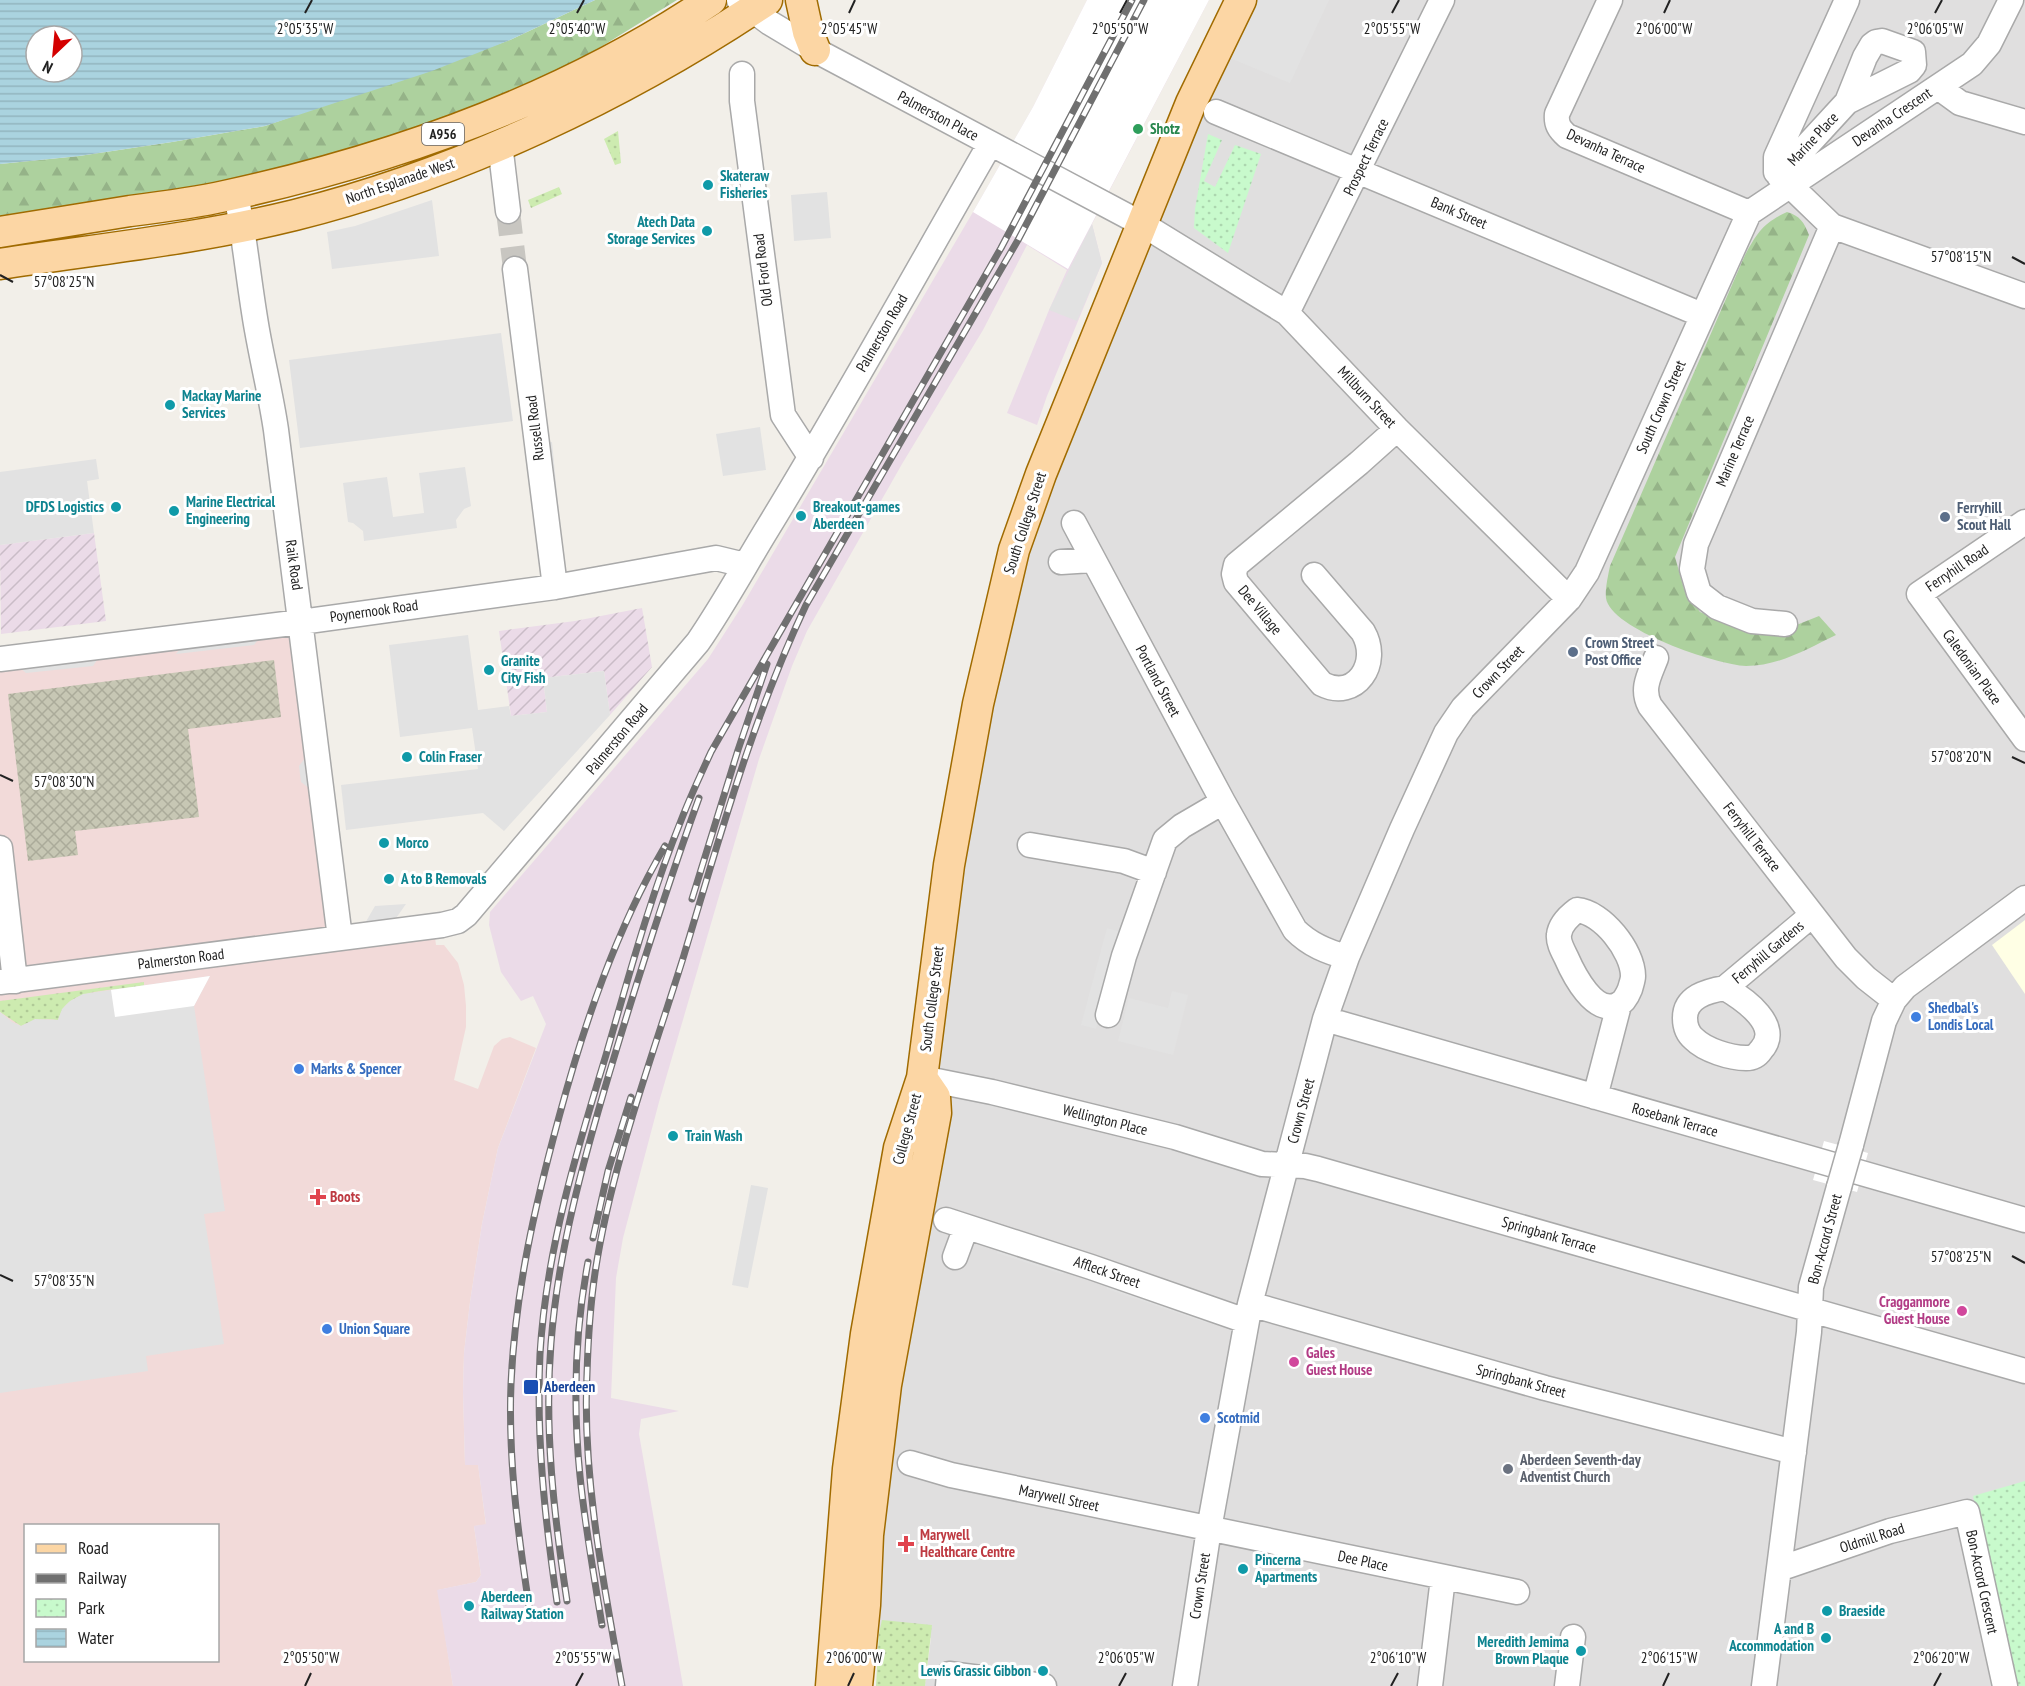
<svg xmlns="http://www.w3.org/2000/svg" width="2025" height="1686" font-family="'PT Sans Narrow',sans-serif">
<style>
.residential{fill:#e0dfdf}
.commercial{fill:#f2dad9;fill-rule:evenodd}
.industrial{fill:url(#industrial-furrows)}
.education{fill:#ffffe5}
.railway{fill:#ebdbe8}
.construction{fill:url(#construction-cross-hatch)}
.grass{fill:url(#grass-dots)}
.forest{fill:url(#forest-firs)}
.park{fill:url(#park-dots)}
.parking{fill:#e2e2e2}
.water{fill:url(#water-rules);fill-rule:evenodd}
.pier{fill:#fff}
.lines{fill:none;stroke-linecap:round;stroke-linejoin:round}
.minor-tunnel{stroke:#c8c6c1;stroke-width:24;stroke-dasharray:24 12;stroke-linecap:butt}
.minor-casing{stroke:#a9a9a9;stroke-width:27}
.major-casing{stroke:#a06b00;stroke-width:33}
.minor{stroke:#fff;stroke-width:24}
.major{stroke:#fcd6a4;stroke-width:30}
.rail-casing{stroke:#707070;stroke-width:7}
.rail{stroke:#fff;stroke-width:4.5;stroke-dasharray:14;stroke-linecap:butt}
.minor-bridge-casing{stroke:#a9a9a9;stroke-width:27;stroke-linecap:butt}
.minor-bridge{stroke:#fff;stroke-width:24}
.ticks{fill:none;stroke:#222;stroke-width:2}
.leisure-dot{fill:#2e9e5b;stroke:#fff;stroke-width:2}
.culture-dot{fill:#0f9aa8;stroke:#fff;stroke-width:2}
.service-dot{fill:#5c6f8a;stroke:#fff;stroke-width:2}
.shop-dot{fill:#3f7fe0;stroke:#fff;stroke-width:2}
.health-dot{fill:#e0444e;stroke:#fff;stroke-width:2}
.hotel-dot{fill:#d1479c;stroke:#fff;stroke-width:2}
.transit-dot{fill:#1a4fb4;stroke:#fff;stroke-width:2}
.worship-dot{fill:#6b7280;stroke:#fff;stroke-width:2}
.labels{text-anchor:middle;stroke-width:6;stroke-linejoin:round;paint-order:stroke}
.shield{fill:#fff;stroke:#646464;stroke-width:1.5}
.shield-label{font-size:14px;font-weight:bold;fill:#222}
.street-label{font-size:15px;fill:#222;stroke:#fff}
.leisure-label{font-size:15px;font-weight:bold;fill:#27864d;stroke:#fff;text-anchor:start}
.culture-label{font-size:15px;font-weight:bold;fill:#0d838f;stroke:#fff;text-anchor:start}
.service-label{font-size:15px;font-weight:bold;fill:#4e5e75;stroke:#fff;text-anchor:start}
.shop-label{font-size:15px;font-weight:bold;fill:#366cbe;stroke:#fff;text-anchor:start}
.health-label{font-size:15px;font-weight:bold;fill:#be3a42;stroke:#fff;text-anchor:start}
.hotel-label{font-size:15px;font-weight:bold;fill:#b23c85;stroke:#fff;text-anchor:end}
.transit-label{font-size:15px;font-weight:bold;fill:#164399;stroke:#fff;text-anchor:start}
.worship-label{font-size:15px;font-weight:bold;fill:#5b616d;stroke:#fff;text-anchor:start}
.ticks-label{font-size:15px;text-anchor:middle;fill:#222;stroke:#fff;stroke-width:6;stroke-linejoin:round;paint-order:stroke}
</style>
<defs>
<pattern id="industrial-furrows" width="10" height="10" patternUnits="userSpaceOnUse" patternTransform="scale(1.5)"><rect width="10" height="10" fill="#ebdbe8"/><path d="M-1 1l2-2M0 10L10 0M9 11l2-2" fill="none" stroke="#c9bcc7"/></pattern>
<pattern id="construction-cross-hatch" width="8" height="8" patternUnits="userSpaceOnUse" patternTransform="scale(1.5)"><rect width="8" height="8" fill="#c7c7b4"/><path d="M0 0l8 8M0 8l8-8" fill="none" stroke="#abab9a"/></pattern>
<pattern id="grass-dots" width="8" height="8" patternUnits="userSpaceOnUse" patternTransform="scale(1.5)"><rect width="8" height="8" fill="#cdebb0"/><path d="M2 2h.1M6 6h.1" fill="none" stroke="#b0c997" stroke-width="1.8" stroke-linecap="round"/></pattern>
<pattern id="forest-firs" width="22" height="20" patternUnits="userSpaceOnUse" patternTransform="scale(1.5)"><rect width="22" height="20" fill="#add19e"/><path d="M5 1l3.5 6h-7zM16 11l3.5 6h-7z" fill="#95b388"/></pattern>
<pattern id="park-dots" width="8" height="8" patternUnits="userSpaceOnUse" patternTransform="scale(1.5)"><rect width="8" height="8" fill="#c8facc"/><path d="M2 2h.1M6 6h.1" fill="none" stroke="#acd6af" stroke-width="1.8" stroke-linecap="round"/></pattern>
<pattern id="water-rules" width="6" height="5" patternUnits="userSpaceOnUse" patternTransform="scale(1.5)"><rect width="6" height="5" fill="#aad3df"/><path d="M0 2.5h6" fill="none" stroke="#92b5bf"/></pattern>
</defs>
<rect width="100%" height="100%" fill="#f2efe9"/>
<path class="residential" d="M1240 0H2025V1686H925L931 1638 863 1628 922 1078 996 622Z"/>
<path class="commercial" d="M299 624 338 936 434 930 436 945H444L458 963 464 985 466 1006V1027L454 1080 478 1089 494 1046 502 1039 510 1037 536 1048 498 1148 482 1224 470 1302 464 1353 463 1392 465 1465 478 1464 486 1525 474 1526 481 1575 476 1582 438 1590 453 1686H0V657ZM26 1526H218V1660H26Z"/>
<path class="industrial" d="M94 533 106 621 1 634 0 545Z
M642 608 652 667 610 715 604 671 543 678 547 712 511 716 499 631 575 621Z"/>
<path class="education" d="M2025 920V994L1992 945Z"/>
<path class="railway" d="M1087 0H1209L1092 224 1102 263 1047 396 1037 425 1007 413 1049 310 1067 270 1027 245 983 330 902 464 807 631 792 666 759 759 659 1102 623 1238 616 1278 611 1398 679 1411 641 1419 639 1434 683 1686H453L437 1590 476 1582 481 1575 474 1526 486 1524 478 1465H465L463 1392 464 1353 470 1302 482 1224 498 1148 546 1024 533 996 521 1001 501 972 489 925 490 912 708 659 742 606 973 212 1033 107Z"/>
<path class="construction" d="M274 660 281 717 188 729 199 817 75 831 78 855 28 861 8 694Z"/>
<path class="grass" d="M618 131 621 163 615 165 604 139Z
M559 187 562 194 531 208 528 200Z
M144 982V986C124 989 87 989 71 1001 64 1005 61 1012 58 1020 44 1018 33 1020 21 1026L0 1012V1001Z
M882 1620 932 1625 925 1686H876L879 1633Z"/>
<path class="forest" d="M595 0H677L560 72 479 107 358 149 263 176 0 219V164L79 156 172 142 265 126 510 40Z
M1787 212C1800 216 1804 222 1809 235L1675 557 1684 589 1700 612 1740 628 1779 632 1819 616 1836 635C1807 649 1779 666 1746 666 1717 665 1610 629 1606 598 1605 589 1608 576 1610 566L1745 255C1757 233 1763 223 1787 212Z"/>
<path class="park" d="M1208 134 1222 140 1204 181 1215 187 1235 145 1261 154 1228 253 1194 228 1195 209Z
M2025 1481V1686H2017L1973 1496Z"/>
<path class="parking" d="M1255 0H1329L1290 83 1230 58 1244 13Z
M827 192 831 238 794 241 791 195Z
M432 200 439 256 332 269 327 232 355 226Z
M1092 224 1102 263 1077 321 1049 310Z
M501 333 513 421 300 448 289 360Z
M760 427 766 470 723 476 716 434Z
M552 442 559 514H552L545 443Z
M96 459 99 479 87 481 94 533 0 545V472Z
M465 467 471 506 464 509 456 520 457 528 364 541 363 531 353 523 348 522 343 483 387 477 393 517 424 513 419 473Z
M468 635 478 710 509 706 511 716 547 712 543 678 604 671 610 715 504 831 483 813 346 830 341 785 478 769 472 728 400 737 389 645Z
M260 637 254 645 176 654 181 647Z
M99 657 93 666 26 673 19 667Z
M305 758 310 789 301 782 299 766Z
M406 904 394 921 364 925 375 906Z
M1107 928 1122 932 1096 1029 1081 1025Z
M210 976 194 1006 225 1211 204 1214 224 1344 146 1356 148 1371 0 1393V1012L12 1022 21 1026 35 1019 58 1020 62 1009 70 1001 83 994Z
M1172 991 1188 995 1173 1055 1118 1041 1129 998 1168 1008Z
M751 1185 768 1188 748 1288 732 1285Z
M1000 1246 1070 1271 1062 1274 997 1253Z
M1575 1251 1725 1293 1723 1299 1573 1257Z
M1104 1282 1209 1317 1207 1323 1107 1289Z"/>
<path class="water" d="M0 0H595L510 40 432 71 265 126 172 142 79 156 0 164ZM36 36H72V72H36Z"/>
<path class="pier" d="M1087 0H1209L1068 269 973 212 1033 107Z
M210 976 194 1006 115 1017 111 990Z
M1824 1141 1868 1153 1857 1192 1813 1180Z"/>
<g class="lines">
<path class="minor-tunnel" d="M508 211 515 269"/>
<g class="minor-casing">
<path id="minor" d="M739 0 770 23 815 50 1142 224 1287 313 1397 429 1569 599
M1610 0 1557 114C1556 124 1559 129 1567 136L1749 213
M1847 0 1776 157V172L1832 226 2025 296
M742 74V101L783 415 811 458
M1938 87 1960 103 2025 122
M1216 112 1702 315
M500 144 508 211
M1779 176 1847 102 1865 57 1872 45 1876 42 1882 41 1913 52 1914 65 1909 71 1847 102
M236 194C245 239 249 285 257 330 263 364 271 396 276 430L340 938
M1749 213 1972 64 1989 44 2011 0
M515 269 555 587
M1287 313 1442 0
M2025 522 1919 594 2025 739
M1074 523 1223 802 1295 930C1310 945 1327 952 1347 957
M1061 562 1092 560
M1314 575 1363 632C1381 663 1356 701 1322 684L1236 582 1234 574 1236 565 1359 463 1397 429
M1785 624 1752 621 1717 607 1699 593 1692 569 1696 544 1832 226
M1656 658C1649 676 1641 689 1650 706L1846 958 1866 978 1894 1000
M0 659 301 622 555 587 716 558 745 565
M1030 845 1124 861 1154 872
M0 848 15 981
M1577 910C1602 912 1633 951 1633 976 1633 980 1631 985 1630 989 1628 994 1624 1002 1619 1004 1595 1018 1573 973 1566 957 1563 951 1558 942 1559 935 1560 924 1569 916 1577 910Z
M0 982 442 925 458 921 466 915 698 642C724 604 745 565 769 526 846 400 917 271 990 144
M1725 988C1744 999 1783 1026 1761 1050 1757 1056 1753 1058 1746 1058 1730 1058 1705 1050 1694 1039 1688 1034 1685 1026 1685 1018 1685 997 1707 991 1725 988Z
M1725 988 1812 915
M1108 1015 1124 956 1165 840 1182 826 1223 802
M1325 1019 2025 1220
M922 1078 992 1092 1175 1137 1262 1164 1305 1166 1318 1169 2025 1371
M1595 1097 1619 1005
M1851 1145 1884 1021 1894 1000 1905 987 2025 898
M946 1220 1091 1267 1246 1321
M955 1257 966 1227
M1250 1304 1545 1388 1794 1452
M910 1463 951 1475 1517 1592
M1779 1569 1890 1531 1967 1512 2005 1686
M948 1686 949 1674 1044 1686
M1185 1686 1209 1529 1250 1304 1325 1019 1347 957 1402 829 1446 733 1463 708 1569 599 1587 572 1749 213
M1430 1686 1443 1578
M1567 1686 1573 1637
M1764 1686 1809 1332 1811 1287 1839 1187"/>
</g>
<g class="major-casing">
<path id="major" d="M801 0 808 32 815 50
M0 232C43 225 87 218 130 211 162 207 194 203 225 196 395 159 566 98 711 0
M0 264C98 249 198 239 295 215 459 174 627 94 767 0
M831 1686 848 1469 866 1334 899 1148 922 1078 949 865 978 704 1014 550 1041 474 1191 103 1241 0
M857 1686 865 1605 868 1535 886 1385 936 1113 935 1097 922 1078"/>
</g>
<use href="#minor" class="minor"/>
<use href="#major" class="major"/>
<g class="rail-casing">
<path id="rail" d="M692 899 738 750 767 664
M593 1238 608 1171 631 1097
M588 1262C575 1331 573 1406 580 1476 585 1526 594 1576 602 1625
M567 1601C554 1515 544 1430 551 1343 558 1251 583 1162 609 1074 637 981 666 889 699 798
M557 1602C545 1519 536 1438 540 1354 546 1251 576 1153 606 1055 629 975 651 894 682 818 691 795 701 774 711 752L1001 248 1132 0
M529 1606C518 1533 508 1459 511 1384 515 1292 535 1205 559 1117 584 1024 616 930 665 846
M622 1686C604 1586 582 1476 587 1374 588 1341 590 1307 595 1273 611 1166 652 1058 684 955 720 836 753 717 806 605L1018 240 1144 0"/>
</g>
<use href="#rail" class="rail"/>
<g class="minor-bridge-casing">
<path id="minor-bridge" d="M1839 1187 1851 1145"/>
</g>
<use href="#minor-bridge" class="minor-bridge"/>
</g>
<path class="ticks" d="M305 13 312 0M577 13 584 0M849 13 855 0M1120 13 1127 0M1392 13 1399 0M1664 13 1670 0M1935 13 1942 0M2012 257 2025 264M0 275 13 282M2012 757 2025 763M0 775 13 781M2012 1256 2025 1263M0 1275 13 1281M305 1686 311 1673M576 1686 583 1673M848 1686 854 1673M1119 1686 1126 1673M1391 1686 1398 1673M1663 1686 1669 1673M1934 1686 1941 1673"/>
<circle class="leisure-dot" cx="1138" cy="129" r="6"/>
<g class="culture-dot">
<circle cx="708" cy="185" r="6"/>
<circle cx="707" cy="231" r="6"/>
<circle cx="170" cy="405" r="6"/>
<circle cx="116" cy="507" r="6"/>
<circle cx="174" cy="511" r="6"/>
<circle cx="801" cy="516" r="6"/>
<circle cx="489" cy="670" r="6"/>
<circle cx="407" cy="757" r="6"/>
<circle cx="384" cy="843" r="6"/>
<circle cx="389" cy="879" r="6"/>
<circle cx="673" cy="1136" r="6"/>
<circle cx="1243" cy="1569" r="6"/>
<circle cx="469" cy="1606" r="6"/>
<circle cx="1827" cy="1611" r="6"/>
<circle cx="1826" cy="1638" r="6"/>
<circle cx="1581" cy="1651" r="6"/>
<circle cx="1043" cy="1671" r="6"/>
</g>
<g class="service-dot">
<circle cx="1945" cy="517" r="6"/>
<circle cx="1573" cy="652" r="6"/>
</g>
<g class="shop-dot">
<circle cx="1916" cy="1017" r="6"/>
<circle cx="299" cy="1069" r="6"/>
<circle cx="327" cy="1329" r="6"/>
<circle cx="1205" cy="1418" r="6"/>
</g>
<g class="health-dot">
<path d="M315 1188h6v6h6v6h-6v6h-6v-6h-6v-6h6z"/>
<path d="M903 1535h6v6h6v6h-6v6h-6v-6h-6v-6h6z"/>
</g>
<g class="hotel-dot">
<circle cx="1962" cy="1311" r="6"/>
<circle cx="1294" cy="1362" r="6"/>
</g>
<rect class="transit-dot" x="523" y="1379" width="16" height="16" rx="3"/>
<circle class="worship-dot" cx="1508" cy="1469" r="6"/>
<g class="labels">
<rect class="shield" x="422" y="123" width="42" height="22" rx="4.5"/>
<g class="shield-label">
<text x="443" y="139">A956</text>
</g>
<g class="street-label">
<text transform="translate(938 116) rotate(28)" y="5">Palmerston Place</text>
<text transform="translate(1892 117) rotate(-34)" y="5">Devanha Crescent</text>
<text transform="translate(1813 139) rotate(-47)" y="5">Marine Place</text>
<text transform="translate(1606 151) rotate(25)" y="5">Devanha Terrace</text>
<text transform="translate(1366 157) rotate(-64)" y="5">Prospect Terrace</text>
<text transform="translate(400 181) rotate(-19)" y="5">North Esplanade West</text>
<text transform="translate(1459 213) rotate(23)" y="5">Bank Street</text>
<text transform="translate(763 270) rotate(-97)" y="5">Old Ford Road</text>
<text transform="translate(882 333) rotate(-60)" y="5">Palmerston Road</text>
<text transform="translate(1367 397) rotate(47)" y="5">Millburn Street</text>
<text transform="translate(1661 407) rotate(-66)" y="5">South Crown Street</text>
<text transform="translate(535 428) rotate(-97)" y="5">Russell Road</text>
<text transform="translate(1735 451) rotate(-67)" y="5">Marine Terrace</text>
<text transform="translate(1025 523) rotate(-72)" y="5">South College Street</text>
<text transform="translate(294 565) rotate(82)" y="5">Raik Road</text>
<text transform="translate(1957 568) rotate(-34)" y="5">Ferryhill Road</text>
<text transform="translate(1260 610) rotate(50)" y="5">Dee Village</text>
<text transform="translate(374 611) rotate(-8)" y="5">Poynernook Road</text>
<text transform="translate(1972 667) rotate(54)" y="5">Caledonian Place</text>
<text transform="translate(1498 672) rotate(-46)" y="5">Crown Street</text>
<text transform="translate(1158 681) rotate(62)" y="5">Portland Street</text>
<text transform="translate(617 739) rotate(-50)" y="5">Palmerston Road</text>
<text transform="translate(1752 837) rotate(52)" y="5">Ferryhill Terrace</text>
<text transform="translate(1768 952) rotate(-40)" y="5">Ferryhill Gardens</text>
<text transform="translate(181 959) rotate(-7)" y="5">Palmerston Road</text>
<text transform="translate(932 999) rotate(-83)" y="5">South College Street</text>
<text transform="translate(1301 1111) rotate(-75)" y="5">Crown Street</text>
<text transform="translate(1105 1120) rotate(14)" y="5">Wellington Place</text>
<text transform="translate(1675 1120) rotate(16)" y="5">Rosebank Terrace</text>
<text transform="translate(907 1129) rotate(-75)" y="5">College Street</text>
<text transform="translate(1549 1235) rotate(16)" y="5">Springbank Terrace</text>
<text transform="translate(1825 1239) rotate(-75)" y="5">Bon-Accord Street</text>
<text transform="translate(1107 1272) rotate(19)" y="5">Affleck Street</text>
<text transform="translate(1521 1381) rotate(15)" y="5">Springbank Street</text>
<text transform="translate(1059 1498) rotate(12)" y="5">Marywell Street</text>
<text transform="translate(1872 1538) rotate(-18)" y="5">Oldmill Road</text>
<text transform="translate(1363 1561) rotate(12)" y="5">Dee Place</text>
<text transform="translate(1982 1582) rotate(78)" y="5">Bon-Accord Crescent</text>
<text transform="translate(1200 1586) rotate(-81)" y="5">Crown Street</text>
</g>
<g class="leisure-label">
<text x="1150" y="134">Shotz</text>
</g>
<g class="culture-label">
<text x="720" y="181">Skateraw<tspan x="720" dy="17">Fisheries</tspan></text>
<text x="695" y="227" text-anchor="end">Atech Data<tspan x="695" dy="17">Storage Services</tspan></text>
<text x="182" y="401">Mackay Marine<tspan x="182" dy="17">Services</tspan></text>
<text x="186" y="507">Marine Electrical<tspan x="186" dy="17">Engineering</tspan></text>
<text x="104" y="512" text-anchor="end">DFDS Logistics</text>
<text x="813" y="512">Breakout-games<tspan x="813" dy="17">Aberdeen</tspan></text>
<text x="501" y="666">Granite<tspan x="501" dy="17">City Fish</tspan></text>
<text x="419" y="762">Colin Fraser</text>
<text x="396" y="848">Morco</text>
<text x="401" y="884">A to B Removals</text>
<text x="685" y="1141">Train Wash</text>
<text x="1255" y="1565">Pincerna<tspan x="1255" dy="17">Apartments</tspan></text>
<text x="481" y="1602">Aberdeen<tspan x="481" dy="17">Railway Station</tspan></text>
<text x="1839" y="1616">Braeside</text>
<text x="1814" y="1634" text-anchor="end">A and B<tspan x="1814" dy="17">Accommodation</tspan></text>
<text x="1569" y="1647" text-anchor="end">Meredith Jemima<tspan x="1569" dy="17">Brown Plaque</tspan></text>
<text x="1031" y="1676" text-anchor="end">Lewis Grassic Gibbon</text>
</g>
<g class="service-label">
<text x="1957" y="513">Ferryhill<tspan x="1957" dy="17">Scout Hall</tspan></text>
<text x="1585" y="648">Crown Street<tspan x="1585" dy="17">Post Office</tspan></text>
</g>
<g class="shop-label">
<text x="1928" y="1013">Shedbal's<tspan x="1928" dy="17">Londis Local</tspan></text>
<text x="311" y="1074">Marks &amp; Spencer</text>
<text x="339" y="1334">Union Square</text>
<text x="1217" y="1423">Scotmid</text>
</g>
<g class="health-label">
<text x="330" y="1202">Boots</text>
<text x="920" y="1540">Marywell<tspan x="920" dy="17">Healthcare Centre</tspan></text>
</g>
<g class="hotel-label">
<text x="1950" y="1307">Cragganmore<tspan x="1950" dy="17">Guest House</tspan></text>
<text x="1306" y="1358" text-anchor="start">Gales<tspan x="1306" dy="17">Guest House</tspan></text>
</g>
<g class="transit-label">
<text x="544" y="1392">Aberdeen</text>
</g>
<g class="worship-label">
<text x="1520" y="1465">Aberdeen Seventh-day<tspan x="1520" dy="17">Adventist Church</tspan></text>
</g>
</g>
<g class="ticks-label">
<text x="305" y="34">2°05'35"W</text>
<text x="577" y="34">2°05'40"W</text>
<text x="849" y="34">2°05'45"W</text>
<text x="1120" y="34">2°05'50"W</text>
<text x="1392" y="34">2°05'55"W</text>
<text x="1664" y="34">2°06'00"W</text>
<text x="1935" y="34">2°06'05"W</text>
<text x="1961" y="262">57°08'15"N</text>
<text x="64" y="287">57°08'25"N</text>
<text x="1961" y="762">57°08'20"N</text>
<text x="64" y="787">57°08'30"N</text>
<text x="1961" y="1262">57°08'25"N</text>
<text x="64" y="1286">57°08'35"N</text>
<text x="311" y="1663">2°05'50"W</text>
<text x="583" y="1663">2°05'55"W</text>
<text x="854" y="1663">2°06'00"W</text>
<text x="1126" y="1663">2°06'05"W</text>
<text x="1398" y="1663">2°06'10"W</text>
<text x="1669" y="1663">2°06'15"W</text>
<text x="1941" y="1663">2°06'20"W</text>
</g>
<rect x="24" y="1524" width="195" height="138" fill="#ffffff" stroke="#a7a7a7" stroke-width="1.5"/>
<rect x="36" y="1544" width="30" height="9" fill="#fcd6a4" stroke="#a7a7a7" stroke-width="1.5"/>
<text x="78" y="1554" font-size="18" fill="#222222">Road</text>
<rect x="36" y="1574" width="30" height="9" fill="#707070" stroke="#a7a7a7" stroke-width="1.5"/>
<text x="78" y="1584" font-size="18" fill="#222222">Railway</text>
<rect x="36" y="1599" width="30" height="18" fill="url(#park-dots)" stroke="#a7a7a7" stroke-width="1.5"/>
<text x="78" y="1614" font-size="18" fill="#222222">Park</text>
<rect x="36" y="1629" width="30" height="18" fill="url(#water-rules)" stroke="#a7a7a7" stroke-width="1.5"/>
<text x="78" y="1644" font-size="18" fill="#222222">Water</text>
<g transform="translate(54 54) rotate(206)"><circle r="28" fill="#ffffff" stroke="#a7a7a7" stroke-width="1.5"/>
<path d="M0-4.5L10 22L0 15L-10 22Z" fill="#d40000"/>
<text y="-9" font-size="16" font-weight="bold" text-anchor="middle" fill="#222222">N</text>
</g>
</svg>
